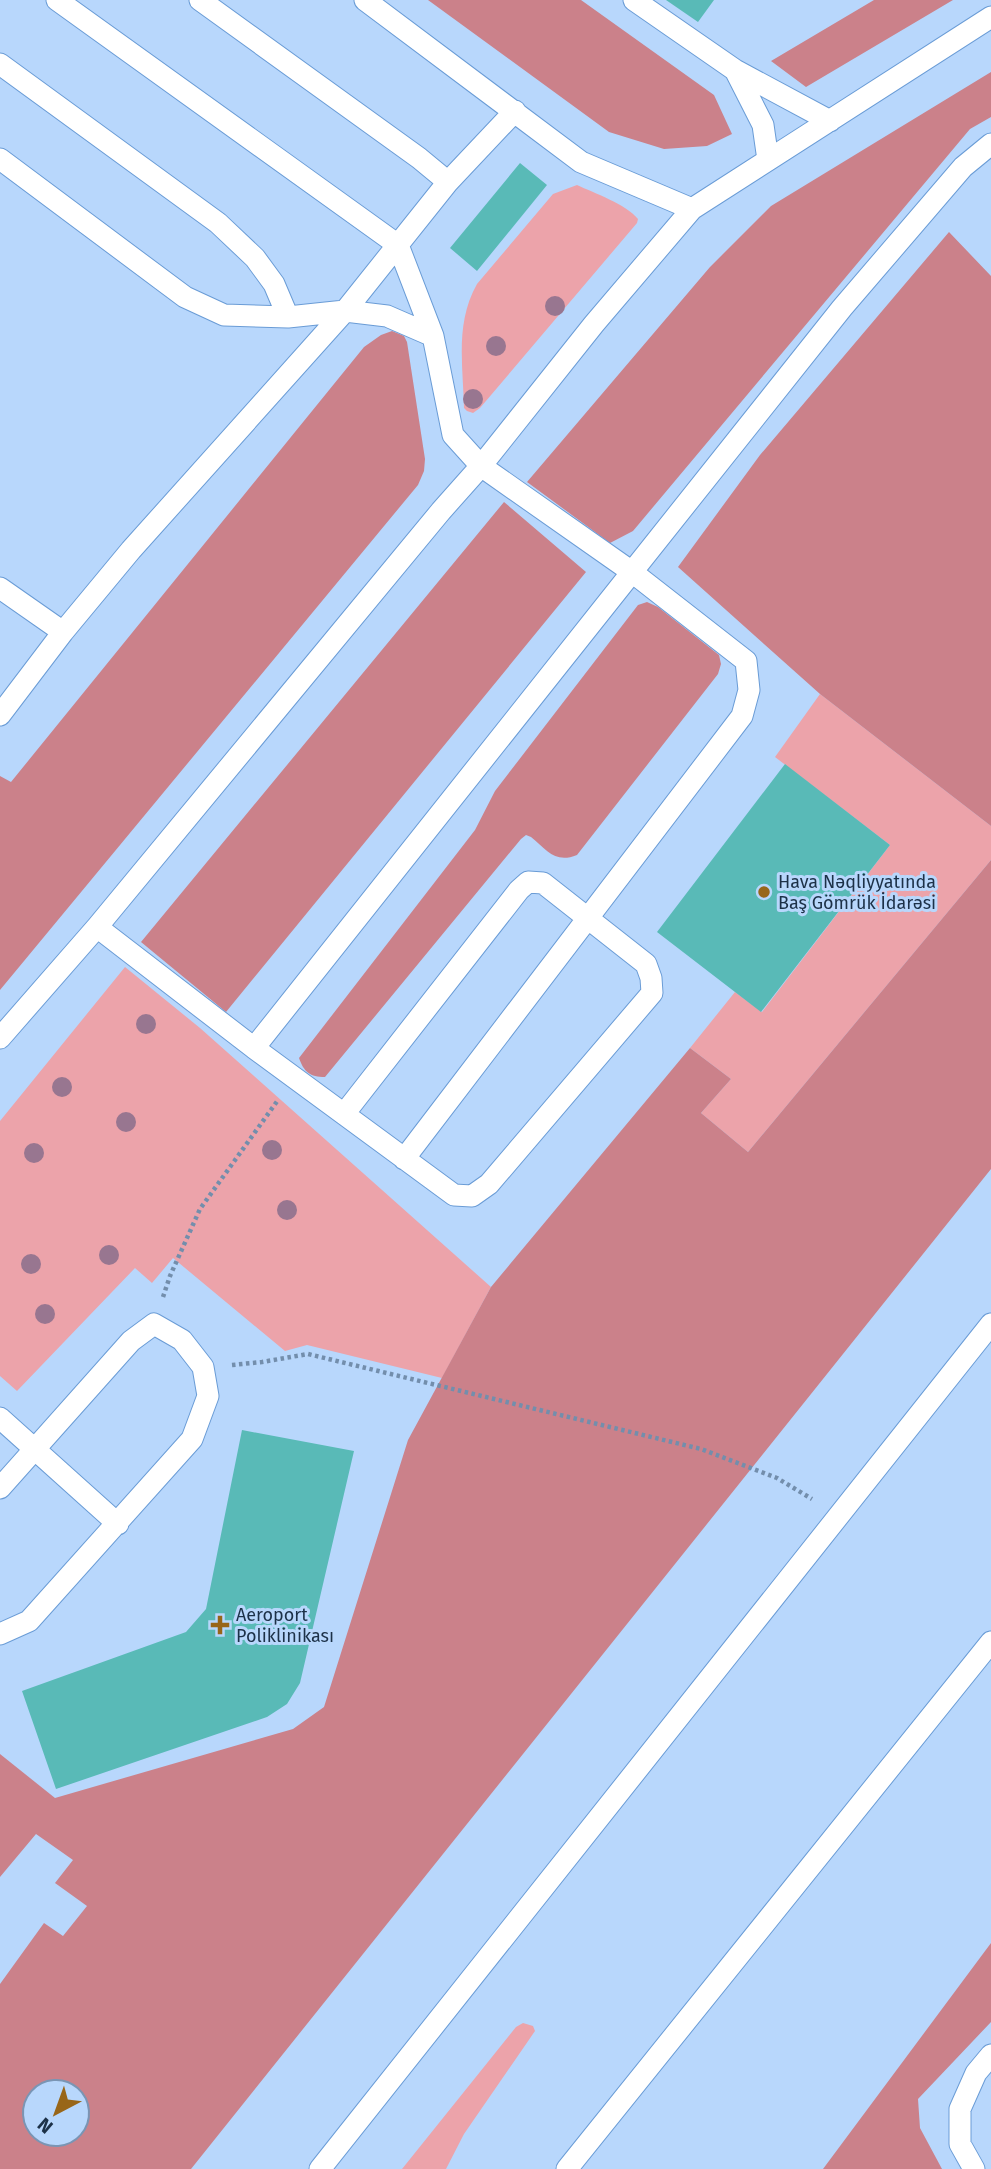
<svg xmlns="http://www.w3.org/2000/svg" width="991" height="2169" font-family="'Fira Sans',sans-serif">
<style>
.green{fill:#eca3aa}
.forest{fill:#cb818a;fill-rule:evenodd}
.building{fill:#59bab7}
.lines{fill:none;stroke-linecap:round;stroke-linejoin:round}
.lane-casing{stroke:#6a9cd6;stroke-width:23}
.path{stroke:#738eac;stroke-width:4.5;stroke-dasharray:3.5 3.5;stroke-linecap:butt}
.lane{stroke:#fff;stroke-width:21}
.tree{fill:#987690}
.poi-dot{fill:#986619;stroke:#b8d7fc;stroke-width:2.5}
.labels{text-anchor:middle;stroke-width:6;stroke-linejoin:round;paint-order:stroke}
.poi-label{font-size:18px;fill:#1c3148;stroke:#b8d7fc;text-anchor:start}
</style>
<rect width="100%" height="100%" fill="#b8d7fc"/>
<path class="green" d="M577 185C594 193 626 204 638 219L637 223 480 408 473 413 467 411 464 408C463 365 455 323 477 284L553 194Z
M820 694 991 826V860L748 1152 701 1113 731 1079 690 1048 735 992 762 1012 890 845 775 757Z
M125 967 200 1028 491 1287 442 1378 307 1345 285 1351 173 1258 152 1283 135 1268 17 1391 0 1376V1121Z
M523 2023 533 2026 535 2031 464 2134 446 2169H402L516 2027Z"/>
<path class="forest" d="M428 0H581L714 95 732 134 707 146 664 149 609 132Z
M874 0H953L806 87 771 61Z
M991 72V117L970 129 633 531 610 543 527 482 710 267 771 206Z
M949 232 991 276V826L820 694 678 567 760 455Z
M392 331 404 336 407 342 425 459 424 471 418 485 0 990V776L11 782 364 347 381 335Z
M504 502 586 572 226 1012 141 942Z
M647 602 658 607 719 655 721 664 718 674 577 855C555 864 547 850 531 837L526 835 521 839 325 1077C310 1077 304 1072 299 1058L475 830 495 791 638 605Z
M991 860V1169L191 2169H0V1984L44 1923 63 1936 87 1906 55 1883 73 1860 36 1834 0 1877V1754L55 1798 293 1729 324 1707 408 1440 491 1287 690 1048 731 1079 701 1113 748 1152ZM35 2092H77V2134H35Z
M991 1943V2022L918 2099 920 2128 942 2169H823Z"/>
<path class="building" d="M666 0H714L698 22Z
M520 163 547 185 477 271 450 248Z
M785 764 890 845 761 1012 657 932Z
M242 1430 354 1451 300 1683 287 1704 267 1717 56 1789 22 1691 186 1632 206 1609Z"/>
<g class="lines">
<g class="lane-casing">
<path id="lane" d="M57 0 398 245 433 336
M200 0 419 158 448 182
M365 0 581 162 692 209
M634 0 735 70 830 121
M0 64 218 223 255 258 274 284 288 317
M735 70 763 125 768 160
M0 159 185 297 224 315 288 317 345 311 387 316 433 336 453 435 481 466 632 572 254 1048 97 927
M0 588 63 632
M0 715 63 632 131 550 345 311 448 182 515 111
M0 1038 97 927 441 511 481 466 594 324 692 209 991 17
M254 1048 454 1195 472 1196 489 1184 652 993 651 978 646 964 543 883 528 882 519 890 344 1114
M404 1159 742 716 749 690 746 661 632 572 842 308 963 167 991 144
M0 1418 118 1524
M0 1488 131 1341 154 1324 182 1340 203 1367 208 1396 192 1439 29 1621 0 1634
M320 2169 991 1324
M567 2169 991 1642
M974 2169 960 2144V2109L976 2073 991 2055"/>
</g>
<path class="path" d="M163 1297 170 1276 200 1209 278 1100
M232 1365 262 1362 308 1354 701 1449 777 1478 812 1499"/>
<use href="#lane" class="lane"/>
</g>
<g class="tree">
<circle cx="555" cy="306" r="10"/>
<circle cx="496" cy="346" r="10"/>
<circle cx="473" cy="399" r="10"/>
<circle cx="146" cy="1024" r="10"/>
<circle cx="62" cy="1087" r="10"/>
<circle cx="126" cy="1122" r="10"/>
<circle cx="272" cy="1150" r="10"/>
<circle cx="34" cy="1153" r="10"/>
<circle cx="287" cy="1210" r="10"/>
<circle cx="109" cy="1255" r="10"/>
<circle cx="31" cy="1264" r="10"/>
<circle cx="45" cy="1314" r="10"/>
</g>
<g class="poi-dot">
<circle cx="764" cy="892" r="7"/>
<path d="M216.5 1614.5h7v7h7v7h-7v7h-7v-7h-7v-7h7z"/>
</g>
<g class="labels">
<g class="poi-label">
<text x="778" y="888">Hava Nəqliyyatında<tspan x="778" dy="21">Baş Gömrük İdarəsi</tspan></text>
<text x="236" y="1621">Aeroport<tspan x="236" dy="21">Poliklinikası</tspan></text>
</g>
</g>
<g transform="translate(56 2113) rotate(221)"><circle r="33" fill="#b8d7fc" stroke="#7a95b4" stroke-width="2"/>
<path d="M0-5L12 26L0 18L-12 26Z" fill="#986619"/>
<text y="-10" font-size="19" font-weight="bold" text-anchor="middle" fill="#1c3148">N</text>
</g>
</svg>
